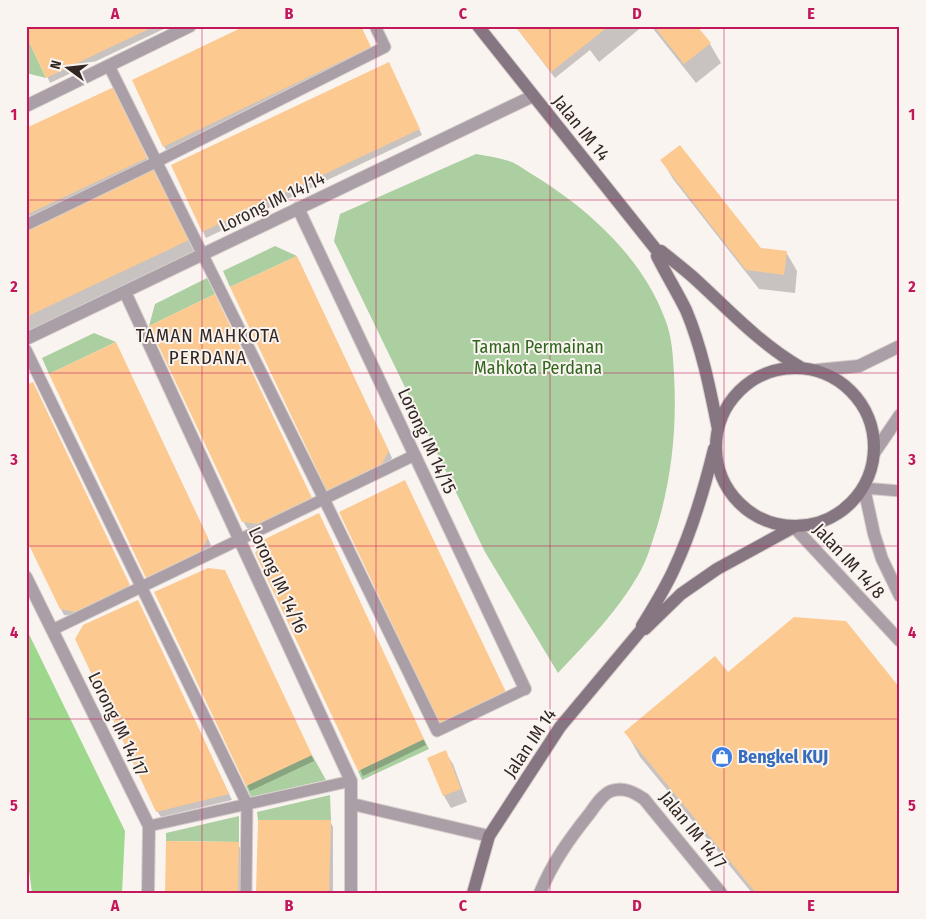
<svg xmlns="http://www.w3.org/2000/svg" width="926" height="919" font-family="'Fira Sans Condensed',sans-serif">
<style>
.green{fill:#abcfa0}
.forest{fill:#9ed88d}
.shadow{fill:#0003}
.building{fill:#fcca90}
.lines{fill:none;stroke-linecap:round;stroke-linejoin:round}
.lane-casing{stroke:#d6cfcc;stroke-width:13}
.street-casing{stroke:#d6cfcc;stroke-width:14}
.secondary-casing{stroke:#d6cfcc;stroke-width:14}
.lane{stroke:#ab9fa7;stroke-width:11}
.street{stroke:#ab9fa7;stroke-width:12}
.secondary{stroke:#867681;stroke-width:12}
.grid{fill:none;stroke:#c2185b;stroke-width:1;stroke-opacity:0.55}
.labels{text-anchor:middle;stroke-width:4;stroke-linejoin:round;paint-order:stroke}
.street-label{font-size:18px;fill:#332723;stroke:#faf4f1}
.park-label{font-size:18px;fill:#30661e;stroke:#faf4f1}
.shop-label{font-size:18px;font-weight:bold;fill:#366cbe;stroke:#faf4f1;text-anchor:start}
.neighbourhood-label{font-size:19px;letter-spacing:1px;fill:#332723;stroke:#faf4f1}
.neatline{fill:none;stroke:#c2185b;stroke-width:2}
.grid-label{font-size:16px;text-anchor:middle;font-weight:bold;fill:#c2185b}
</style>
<rect width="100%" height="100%" fill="#faf4f1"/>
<path class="green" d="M26 35 46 78 26 73Z
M476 154C488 156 501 158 512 162 520 166 528 172 535 176 557 190 577 204 595 221 625 248 651 281 665 319 672 336 673 356 674 374 677 427 672 477 657 527 652 542 648 557 641 570 620 609 588 641 558 673L485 552 334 241 340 214Z
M275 246 297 256 230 287 223 271Z
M207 278 215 294 149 326 155 304Z
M94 333 116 342 49 374 42 358Z
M424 739 429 749 362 780 358 771Z
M312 755 326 780 251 797 246 786Z
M330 795 331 820H258L257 812Z
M239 816V842L166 841V833Z"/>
<path class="forest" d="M26 628 125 831 122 893H32L26 848Z"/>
<path class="shadow" d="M26 26H170L50 83Z
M360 26 374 54 167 152 164 146Z
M515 26H643L599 62 590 50 555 78Z
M651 26H696L710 44 721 63 696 83Z
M392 70 422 135 206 238 172 166Z
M121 101 153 171 162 183 195 253 26 333V129Z
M662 160 760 249 786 252 797 271 795 293 759 289 673 179Z
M300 263 392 458 384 471 332 496 232 288Z
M218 302 314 504 262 530 247 528 243 521Z
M119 350 211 545 203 558 150 583 147 577Z
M36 389 132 592 80 617 64 615 61 609Z
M322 520 426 745 363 776 257 553Z
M228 578 314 761 250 791 155 593Z
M141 607 232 800 161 817 157 811Z
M728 674 900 893H752L640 757 626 732Z
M445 752 453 764 467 802 451 808 444 796 429 758Z
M330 821 333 827V893H258Z
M238 844 241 850V893H166Z"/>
<path class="building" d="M26 26H155L46 78 26 35Z
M245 26H361L371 47 163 147 132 80Z
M515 26H609L551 72Z
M654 26H697L711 43 684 64Z
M389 62 420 129 202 232 171 165Z
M114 87 147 158 26 215V128Z
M680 145 761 248 787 251 784 275 746 270 660 160Z
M155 169 189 240 26 317V229Z
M297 256 389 451 381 465 327 491 230 287Z
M215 294 312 498 258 524 242 522 149 326Z
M116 342 208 538 200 552 146 578 49 374Z
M33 382 130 585 76 612 60 609 26 539V385Z
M405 480 506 692 440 725 339 512Z
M319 513 424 739 358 771 255 553 265 539Z
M208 568 225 570 312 755 246 786 154 592Z
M138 600 202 735 229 794 156 812 110 713 75 639 83 625Z
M794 617 846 621 900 688V893H756L624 732 715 656 728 672Z
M446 750 461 789 443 796 427 758Z
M258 820H331L329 893H256Z
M166 841 239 842 238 893H165Z"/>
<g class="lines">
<g class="lane-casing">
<path id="lane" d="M109 66 324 499 437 731 525 689
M26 225 156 162 385 47 375 26
M26 350 247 804 246 893
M864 488 900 491
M52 630 415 455
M149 826 351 781"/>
</g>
<g class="street-casing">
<path id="street" d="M26 106 190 26
M298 208 525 689
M125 292 351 781V893
M26 339 533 96
M817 370 859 366 900 346
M874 453 900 415
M864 488 874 534 882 559 900 596
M794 527 900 641
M26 577 149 826 148 893
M352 804 489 836
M540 893C552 863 570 838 590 813 595 806 603 794 611 791 624 787 634 792 644 799L721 893"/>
</g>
<g class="secondary-casing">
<path id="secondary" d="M478 26 658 252
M658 252 657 256C666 274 677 292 686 310 702 348 710 389 718 429
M658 252 661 251C672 260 684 269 694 278 729 310 759 343 800 367
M716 447a79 79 0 1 1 158 0a79 79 0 1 1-158 0Z
M642 626C653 608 665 589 674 569 692 531 704 490 714 449
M473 893 489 836 560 727 642 629H645L681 594 717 569 794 527"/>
</g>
<use href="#lane" class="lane"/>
<use href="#street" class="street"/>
<use href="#secondary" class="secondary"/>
</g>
<path class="grid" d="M202 26V893M376 26V893M550 26V893M724 26V893M26 200H900M26 373H900M26 546H900M26 719H900"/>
<defs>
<g id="shop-disc" transform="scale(1.125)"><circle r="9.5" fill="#3f7fe0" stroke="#faf4f1"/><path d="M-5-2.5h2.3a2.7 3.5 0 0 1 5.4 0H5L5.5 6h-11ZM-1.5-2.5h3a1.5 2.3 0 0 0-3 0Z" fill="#fff"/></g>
</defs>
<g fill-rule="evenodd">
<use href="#shop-disc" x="722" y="757"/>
</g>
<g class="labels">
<g class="street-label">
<text transform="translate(581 128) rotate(51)" y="6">Jalan IM 14</text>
<text transform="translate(272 202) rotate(-26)" y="6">Lorong IM 14/14</text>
<text transform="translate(427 441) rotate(65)" y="6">Lorong IM 14/15</text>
<text transform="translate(849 561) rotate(47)" y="6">Jalan IM 14/8</text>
<text transform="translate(278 580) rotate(65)" y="6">Lorong IM 14/16</text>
<text transform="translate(118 724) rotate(64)" y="6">Lorong IM 14/17</text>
<text transform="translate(530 743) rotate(-56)" y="6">Jalan IM 14</text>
<text transform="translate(693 830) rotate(51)" y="6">Jalan IM 14/7</text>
</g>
<g class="park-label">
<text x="538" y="353">Taman Permainan<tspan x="538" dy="21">Mahkota Perdana</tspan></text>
</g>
<g class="shop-label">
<text x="738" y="763">Bengkel KUJ</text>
</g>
<g class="neighbourhood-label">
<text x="208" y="342">TAMAN MAHKOTA<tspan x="208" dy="22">PERDANA</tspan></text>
</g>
</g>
<rect width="926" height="919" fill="none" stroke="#faf4f1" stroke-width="55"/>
<g transform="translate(68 68) rotate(285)" stroke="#faf4f1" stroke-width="4" paint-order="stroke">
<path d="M0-4L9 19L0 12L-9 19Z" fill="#332723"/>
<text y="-8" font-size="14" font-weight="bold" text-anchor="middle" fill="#332723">N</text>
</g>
<rect x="28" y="28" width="870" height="864" class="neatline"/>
<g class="grid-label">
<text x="115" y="19">A</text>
<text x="289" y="19">B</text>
<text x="463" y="19">C</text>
<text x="637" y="19">D</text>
<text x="811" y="19">E</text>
<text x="14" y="120">1</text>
<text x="912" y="120">1</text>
<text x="14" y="292">2</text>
<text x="912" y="292">2</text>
<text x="14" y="465">3</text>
<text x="912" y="465">3</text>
<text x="14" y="638">4</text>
<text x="912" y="638">4</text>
<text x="14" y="811">5</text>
<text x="912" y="811">5</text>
<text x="115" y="911">A</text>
<text x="289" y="911">B</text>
<text x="463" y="911">C</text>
<text x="637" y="911">D</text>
<text x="811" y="911">E</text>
</g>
</svg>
